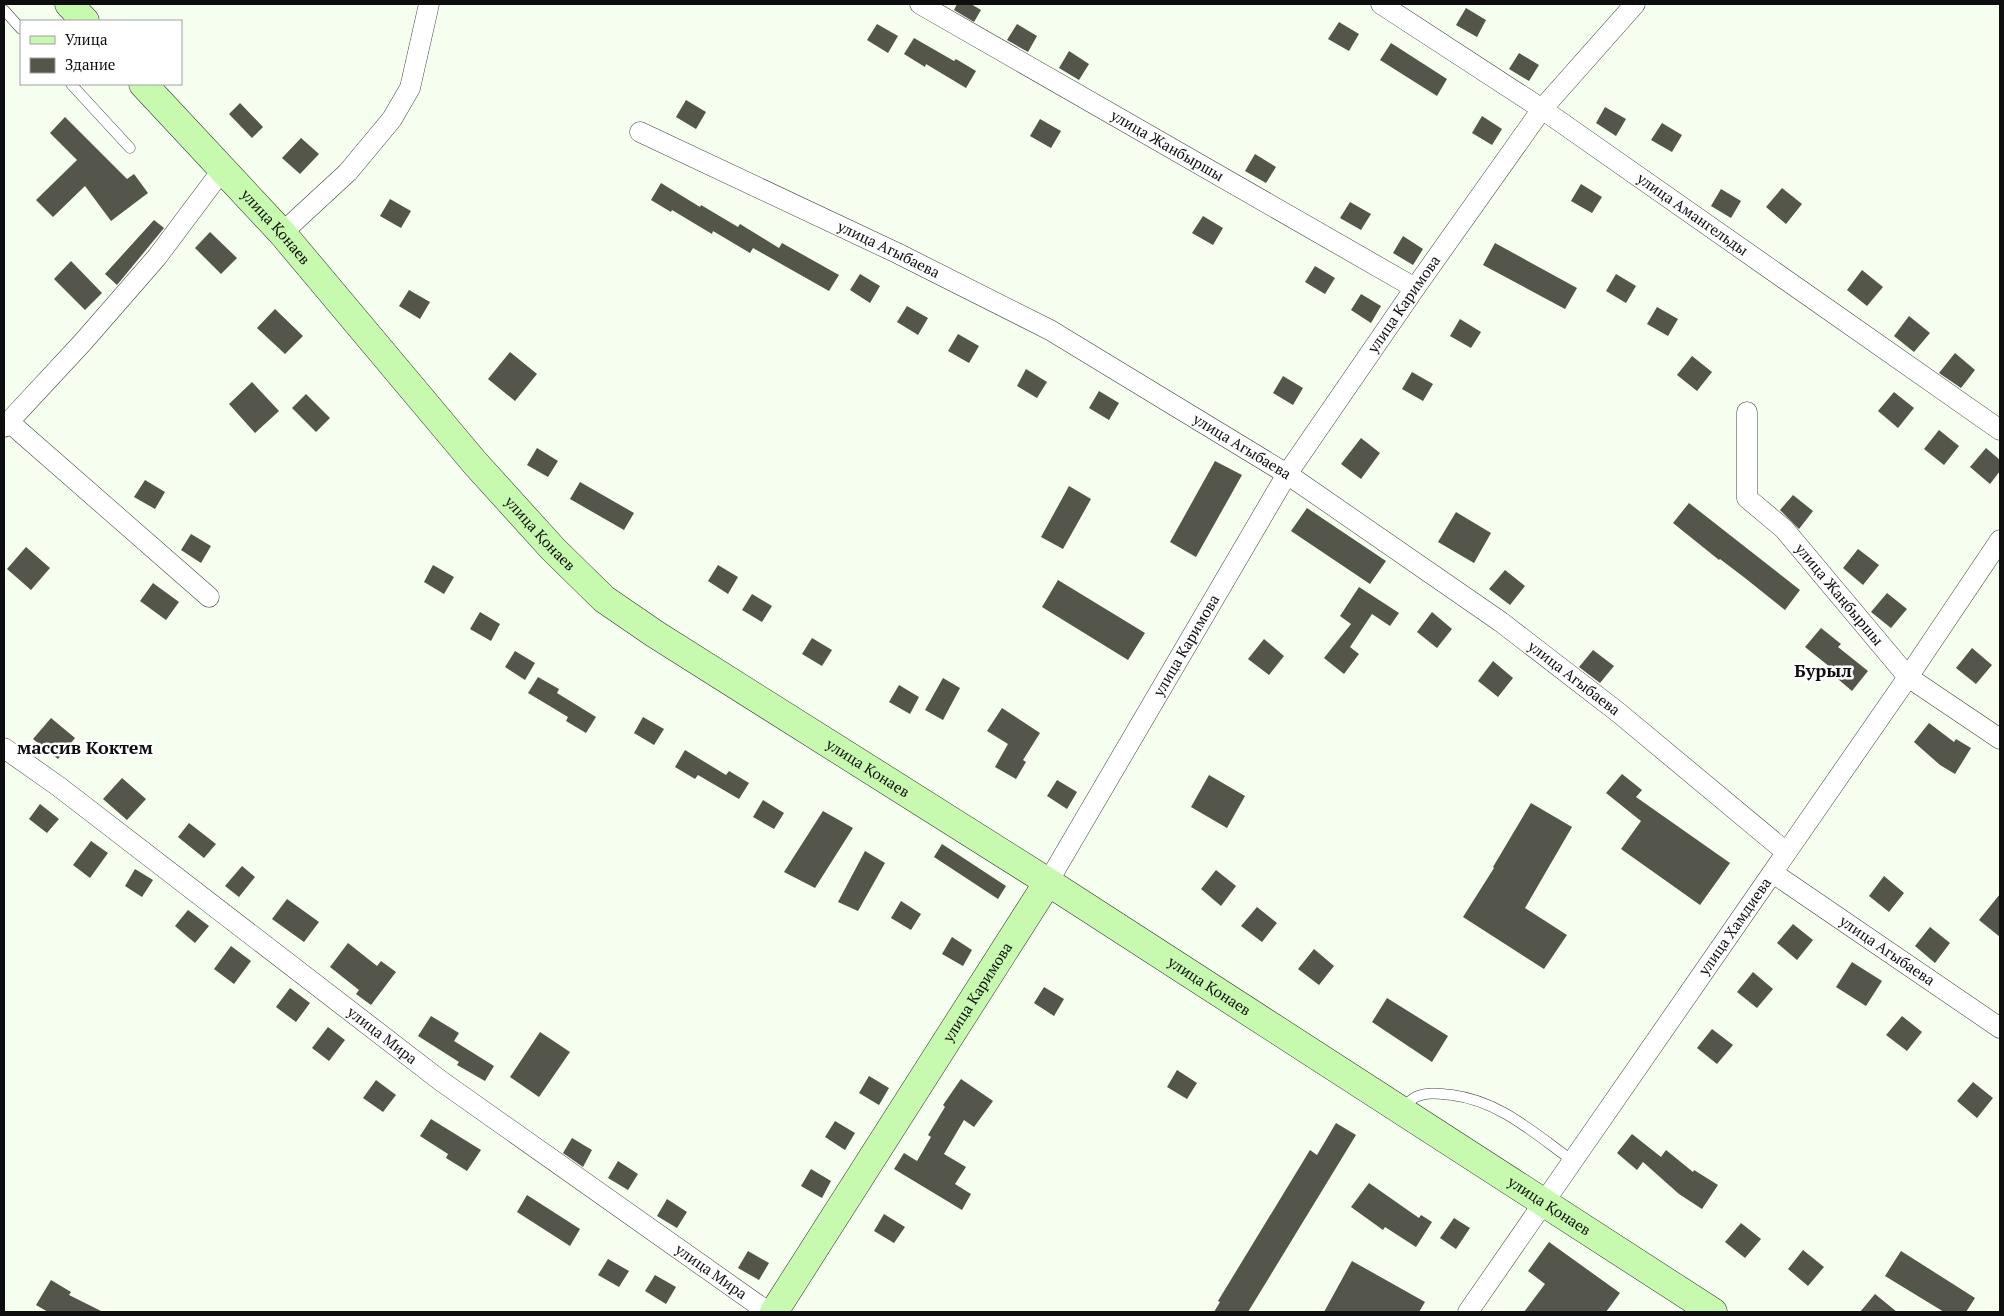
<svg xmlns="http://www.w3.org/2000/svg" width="2004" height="1316" font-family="'PT Serif',serif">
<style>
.building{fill:#54554b}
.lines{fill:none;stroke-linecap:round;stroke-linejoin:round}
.lane-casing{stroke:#414141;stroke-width:11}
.street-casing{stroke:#414141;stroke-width:21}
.secondary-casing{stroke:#303030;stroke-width:29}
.lane{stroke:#fff;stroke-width:10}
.street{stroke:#fff;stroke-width:20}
.secondary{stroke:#c7faae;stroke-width:28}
.labels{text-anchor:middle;stroke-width:5;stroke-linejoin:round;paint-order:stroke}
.street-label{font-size:15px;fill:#0e0e0e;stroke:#fff}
.quarter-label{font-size:18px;font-weight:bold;fill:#0e0e0e;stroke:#fff}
</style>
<rect width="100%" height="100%" fill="#f5feef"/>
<path class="building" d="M957 4H971L981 10 974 22 954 10Z
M1466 8 1486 20 1477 37 1456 25Z
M1339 22 1359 34 1349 51 1328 39Z
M877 24 898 36 888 53 867 40Z
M1017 24 1037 36 1028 52 1007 40Z
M914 38 954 61 956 59 976 71 966 88 926 64 925 67 904 54Z
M1391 43 1447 79 1437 96 1380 60Z
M1069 51 1089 64 1079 80 1059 68Z
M1519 53 1539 65 1529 81 1509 69Z
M686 100 706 112 696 129 676 117Z
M240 103 263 127 252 138 229 114Z
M1605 107 1626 119 1616 136 1596 123Z
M1482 116 1502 129 1492 145 1472 133Z
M65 117 127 179 134 174 148 193 111 221 85 186 53 217 36 200 77 160 50 133Z
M1040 119 1061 131 1051 148 1030 136Z
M1662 123 1682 135 1672 152 1651 140Z
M301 138 319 154 300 174 282 158Z
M1255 154 1276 167 1266 183 1245 171Z
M661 183 700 207 701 205 738 227 740 224 779 248 782 243 839 275 829 291 753 248 750 253 713 231 712 234 672 210 671 212 651 200Z
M1581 184 1602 197 1592 213 1571 201Z
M1782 188 1802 204 1786 224 1766 207Z
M1721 189 1741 201 1731 218 1711 206Z
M390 199 411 211 401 228 380 216Z
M1350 202 1371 214 1361 230 1340 218Z
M1203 216 1223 228 1213 245 1192 233Z
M154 220 164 228 117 285 105 274Z
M210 232 237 258 221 274 195 248Z
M1403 236 1423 249 1413 265 1393 253Z
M1495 243 1577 288 1565 309 1483 265Z
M71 261 102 293 85 310 54 279Z
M1315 266 1335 278 1325 294 1305 282Z
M1862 270 1883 287 1867 306 1847 290Z
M860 274 880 286 870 303 850 290Z
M1616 274 1636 286 1626 303 1606 291Z
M409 290 430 302 420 319 399 306Z
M1361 294 1381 306 1371 323 1351 310Z
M907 306 928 318 918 335 897 322Z
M1657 307 1678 319 1668 336 1647 324Z
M275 309 303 336 285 354 257 328Z
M1909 316 1930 333 1914 352 1894 336Z
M1460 319 1481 332 1471 348 1450 336Z
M958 334 979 346 969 363 948 351Z
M510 352 537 374 515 401 488 379Z
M1955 353 1975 370 1961 388 1939 373Z
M1692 356 1712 372 1697 391 1677 375Z
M1026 369 1047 382 1037 398 1017 386Z
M1412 372 1433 384 1423 401 1402 389Z
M1283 376 1303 388 1293 405 1273 393Z
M252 382 279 411 255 433 229 404Z
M1099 391 1119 403 1109 420 1089 408Z
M1894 392 1914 408 1898 428 1878 411Z
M306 394 330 418 316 432 292 408Z
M1939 430 1959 446 1944 465 1924 449Z
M1361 438 1380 453 1361 479 1341 464Z
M537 448 558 461 548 477 527 465Z
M1986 448 2000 460V471L1990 484 1970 467Z
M1215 461 1242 475 1196 557 1170 542Z
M145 480 165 492 155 509 134 497Z
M580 482 634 513 624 530 570 499Z
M1069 486 1091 499 1063 549 1041 537Z
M1793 495 1813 511 1799 529 1780 510Z
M1689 503 1800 590 1785 610 1745 578 1720 559 1719 560 1673 523Z
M1307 508 1386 561 1370 584 1291 531Z
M1456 512 1491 533 1474 563 1438 542Z
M191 534 211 546 201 563 181 550Z
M26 547 50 568 31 590 7 569Z
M1858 549 1879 565 1863 585 1843 568Z
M433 565 454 577 444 594 424 582Z
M718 565 738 577 728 594 708 581Z
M1505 570 1525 586 1510 605 1489 589Z
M1058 580 1145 633 1128 660 1042 607Z
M153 583 179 602 166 620 140 601Z
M1359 587 1399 613 1390 626 1372 614 1350 647 1359 654 1344 674 1324 658 1351 624 1340 616Z
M1887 593 1907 609 1891 628 1871 612Z
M752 594 772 606 762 622 742 610Z
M480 612 500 624 491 641 470 629Z
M1432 612 1452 629 1437 648 1417 632Z
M1821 628 1841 644 1838 647 1868 671 1852 691 1832 674 1835 671 1805 647Z
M812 638 832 650 822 666 802 654Z
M1264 639 1284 656 1269 675 1248 659Z
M1972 648 1992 665 1976 684 1956 668Z
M1593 650 1614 666 1600 683 1579 667Z
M515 651 535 663 525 680 505 667Z
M1493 661 1513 678 1498 697 1478 681Z
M538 677 559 689 557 693 596 717 586 733 566 721 568 717 528 693Z
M943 678 960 688 943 720 925 710Z
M899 685 919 697 910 714 889 702Z
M1002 708 1040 733 1023 760 1026 762 1016 779 995 767 1008 744 987 731Z
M643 717 664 729 654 745 634 733Z
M51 718 75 738 58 759 33 739Z
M1929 723 1954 742 1956 739 1971 748 1955 774 1940 765 1914 742Z
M685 750 726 775 729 771 749 783 739 799 698 775 695 779 675 767Z
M1622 774 1642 790 1636 797 1730 863 1700 905 1621 849 1641 821 1606 793Z
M1209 775 1245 796 1227 828 1191 807Z
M122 778 146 799 127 820 103 799Z
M1057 780 1077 792 1067 809 1047 796Z
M763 800 784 813 774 829 753 817Z
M1531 803 1572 827 1525 908 1567 935 1544 969 1463 917 1494 868 1493 867Z
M40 804 59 819 47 833 29 819Z
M823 811 853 828 815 888 784 872Z
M189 823 216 844 204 858 178 837Z
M91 841 108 853 90 878 73 865Z
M942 844 1006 886 998 899 934 857Z
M865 851 885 863 858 911 838 902Z
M242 866 255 877 239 897 225 886Z
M135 869 153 880 142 897 125 886Z
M1216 870 1236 886 1221 906 1201 889Z
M1884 876 1904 893 1889 912 1869 896Z
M2000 894V937L1979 920Z
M287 899 319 922 304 942 272 919Z
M901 901 921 914 911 930 891 918Z
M1257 907 1277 923 1262 942 1241 926Z
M188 910 209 926 195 943 175 926Z
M1793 924 1813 940 1797 960 1777 943Z
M1930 927 1950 943 1935 963 1915 946Z
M952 937 972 950 963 966 942 954Z
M348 943 377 966 381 961 396 972 371 1005 356 994 359 990 330 967Z
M231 946 251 961 234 984 214 969Z
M1314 949 1334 966 1319 985 1298 969Z
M1852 962 1882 981 1866 1006 1836 987Z
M1753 972 1773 989 1757 1008 1737 992Z
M1044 987 1064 999 1054 1016 1034 1003Z
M290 988 310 1003 296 1022 276 1007Z
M1387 998 1448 1036 1432 1062 1372 1022Z
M431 1016 459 1033 454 1041 494 1066 485 1081 457 1065 459 1062 418 1036Z
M1902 1016 1922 1032 1907 1051 1886 1035Z
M328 1027 345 1040 329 1061 312 1048Z
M1712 1029 1733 1045 1717 1064 1697 1048Z
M540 1032 570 1052 539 1097 510 1077Z
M1177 1070 1197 1083 1187 1099 1167 1087Z
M869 1076 889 1088 879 1105 859 1093Z
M961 1079 993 1101 974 1127 964 1120 944 1154 966 1167 955 1184 971 1194 962 1210 894 1169 904 1153 917 1161 931 1137 928 1135 945 1107 943 1105Z
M376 1080 396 1095 383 1112 363 1098Z
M1973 1082 1993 1098 1977 1118 1957 1101Z
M431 1119 481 1150 467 1171 446 1158 448 1154 420 1136Z
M835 1121 855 1133 845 1150 825 1137Z
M1336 1123 1356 1135 1248 1312H1214L1220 1302 1218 1301 1310 1150 1317 1155Z
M1632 1134 1661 1157 1666 1150 1693 1172 1694 1170 1718 1185 1702 1209 1679 1194 1643 1162 1637 1170 1617 1153Z
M572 1138 592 1150 583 1167 563 1153Z
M618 1161 638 1174 628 1190 608 1178Z
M811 1169 831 1181 822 1198 801 1186Z
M1369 1183 1419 1218 1421 1215 1432 1222 1416 1247 1385 1227 1383 1230 1351 1207Z
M527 1195 580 1229 570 1246 517 1212Z
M667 1199 687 1212 677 1228 657 1216Z
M884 1214 905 1227 894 1243 874 1231Z
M1454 1218 1470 1228 1456 1249 1440 1238Z
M1741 1223 1761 1239 1745 1258 1725 1242Z
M1549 1242 1620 1293 1606 1312H1524L1545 1284 1528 1271Z
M1803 1250 1824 1267 1808 1286 1788 1269Z
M748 1251 769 1263 759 1280 738 1268Z
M1901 1251 1975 1298 1966 1312H1944L1885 1276Z
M608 1259 629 1271 619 1287 598 1275Z
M1352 1261 1425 1302 1419 1312H1324Z
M655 1275 676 1287 666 1304 645 1291Z
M51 1280 71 1292 69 1295 103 1312H48L36 1305Z
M1875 1294 1897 1312H1860Z"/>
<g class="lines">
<g class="lane-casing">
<path id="lane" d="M4 10 21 29
M71 84 130 148
M1402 1108C1407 1104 1412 1098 1418 1096 1429 1092 1440 1094 1452 1095 1500 1101 1535 1134 1573 1161"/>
</g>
<g class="street-casing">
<g id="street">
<path id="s1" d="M920 4 1415 288"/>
<path id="s2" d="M1381 4 1542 109 2000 430"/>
<path id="s3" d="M640 132 897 253 1050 330 1287 474 1501 622 1619 713 1786 852"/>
<path d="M282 233 348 172 392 119 410 88 429 4"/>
<path id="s4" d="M1747 412V498L1784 529 1908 677 2000 739"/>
<path d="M9 422 209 597"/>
<path d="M4 427 83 342 157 257 223 169"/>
<path id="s5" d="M4 748 58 786 441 1081 768 1312"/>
<path id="s6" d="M1773 873 2000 1028"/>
<path id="s7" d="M1048 882 1287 474 1415 288 1542 109 1635 4"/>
<path id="s8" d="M1468 1312 1908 677 2000 540"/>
</g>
</g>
<g class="secondary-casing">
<g id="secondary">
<path d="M69 4 85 21"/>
<path id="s9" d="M143 84 282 233 475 463 553 549 604 599 655 634 1048 882 1713 1312"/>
<path id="s10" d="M774 1312 1048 882"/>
</g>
</g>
<use href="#lane" class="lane"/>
<use href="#street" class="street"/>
<use href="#secondary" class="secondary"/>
</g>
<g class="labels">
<g class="street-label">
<text dy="5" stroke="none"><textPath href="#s1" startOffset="285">улица Жанбыршы</textPath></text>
<text dy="5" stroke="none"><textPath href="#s2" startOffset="376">улица Амангельды</textPath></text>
<text dy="5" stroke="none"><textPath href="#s9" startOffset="195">улица Қонаев</textPath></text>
<text dy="5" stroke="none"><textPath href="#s3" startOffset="275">улица Агыбаева</textPath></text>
<text dy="5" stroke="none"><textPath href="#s7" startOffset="679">улица Каримова</textPath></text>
<text dy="5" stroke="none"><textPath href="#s3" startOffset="680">улица Агыбаева</textPath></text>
<text dy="5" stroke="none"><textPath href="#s9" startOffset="600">улица Қонаев</textPath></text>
<text dy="5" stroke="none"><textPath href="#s4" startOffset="220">улица Жаңбыршы</textPath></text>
<text dy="5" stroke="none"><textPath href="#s7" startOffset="274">улица Каримова</textPath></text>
<text dy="5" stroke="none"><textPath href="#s3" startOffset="1085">улица Агыбаева</textPath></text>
<text dy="5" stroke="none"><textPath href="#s9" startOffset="1005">улица Қонаев</textPath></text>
<text dy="5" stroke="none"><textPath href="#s8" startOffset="469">улица Хамдиева</textPath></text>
<text dy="5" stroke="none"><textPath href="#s6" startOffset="138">улица Агыбаева</textPath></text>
<text dy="5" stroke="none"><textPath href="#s9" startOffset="1410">улица Қонаев</textPath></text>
<text dy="5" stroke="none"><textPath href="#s10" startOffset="379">улица Каримова</textPath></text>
<text dy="5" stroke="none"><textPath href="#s5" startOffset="475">улица Мира</textPath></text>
<text dy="5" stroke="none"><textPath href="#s9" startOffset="1815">улица Қонаев</textPath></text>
<text dy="5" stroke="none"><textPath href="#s5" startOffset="880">улица Мира</textPath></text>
</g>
<g class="quarter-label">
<text x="1823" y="677">Бурыл</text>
<text x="85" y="754">массив Коктем</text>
</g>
</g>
<rect width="2004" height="1316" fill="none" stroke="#0e0e0e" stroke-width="10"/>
<rect x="20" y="20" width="162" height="65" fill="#ffffff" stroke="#9f9f9f"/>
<rect x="30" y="36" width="25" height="8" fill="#c7faae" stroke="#9f9f9f"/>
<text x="65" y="45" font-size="15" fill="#0e0e0e">Улица</text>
<rect x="30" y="58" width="25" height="15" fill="#54554b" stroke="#9f9f9f"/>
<text x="65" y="70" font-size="15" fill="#0e0e0e">Здание</text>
</svg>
